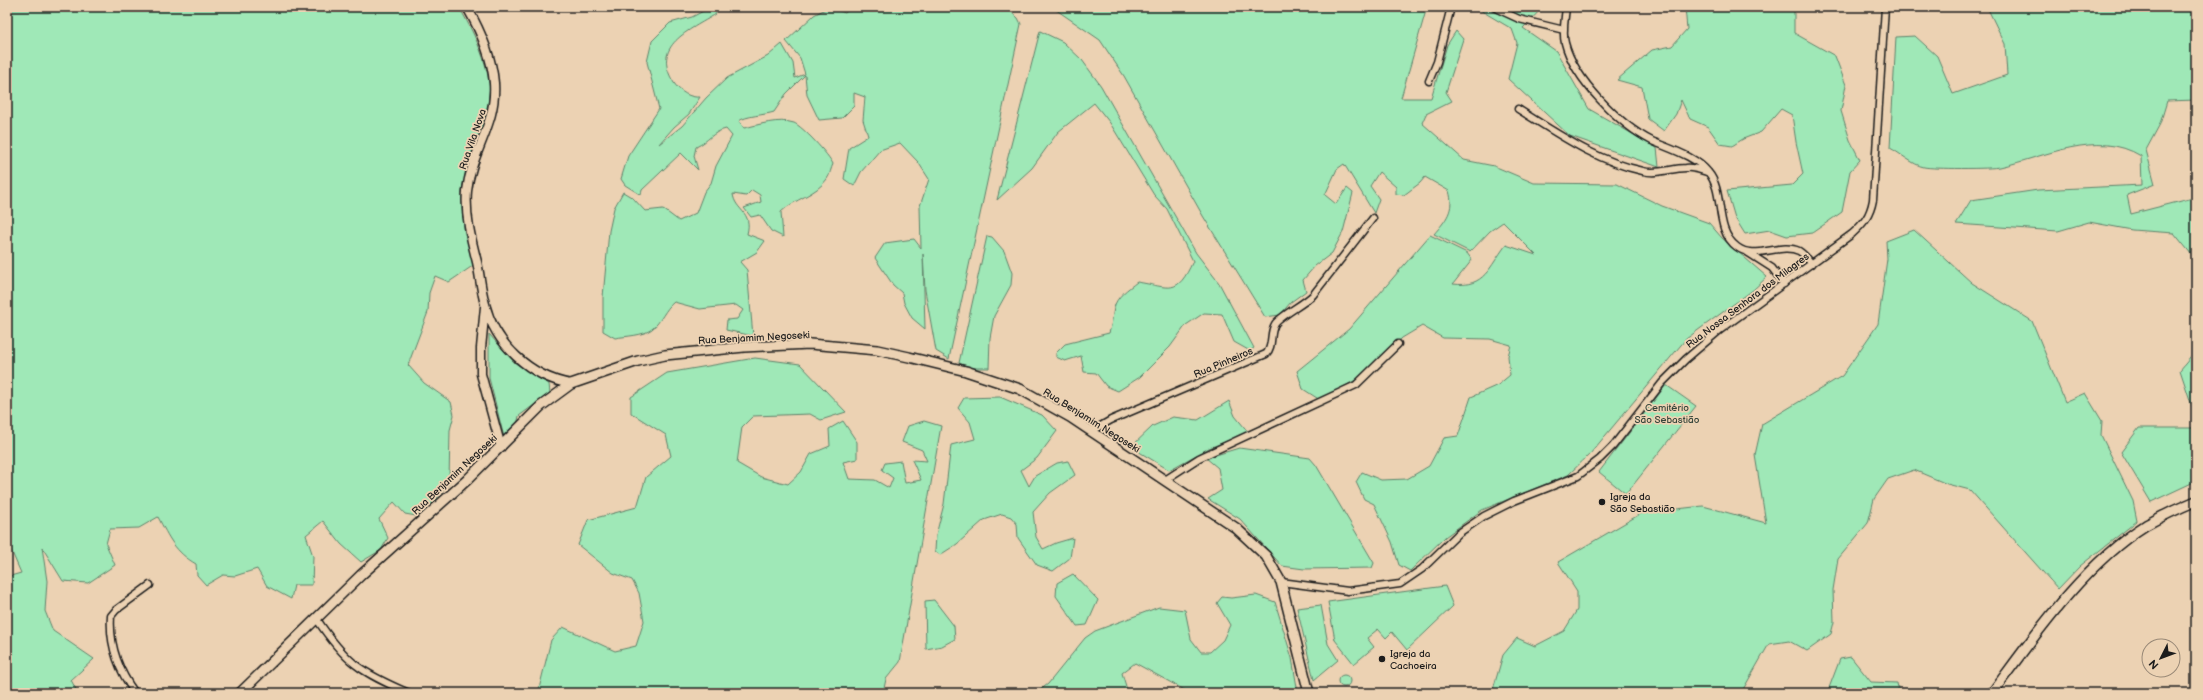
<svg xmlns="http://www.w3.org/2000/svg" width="2203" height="700" font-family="'Balsamiq Sans',sans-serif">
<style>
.green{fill:#9fe8b7;stroke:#5e826a}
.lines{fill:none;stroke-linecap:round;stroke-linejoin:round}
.minor-casing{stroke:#1c1c1c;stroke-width:9}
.tertiary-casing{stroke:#1c1c1c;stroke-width:11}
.secondary-casing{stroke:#1c1c1c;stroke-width:12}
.minor{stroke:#ecd2b3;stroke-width:6}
.tertiary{stroke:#ecd2b3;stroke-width:8}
.secondary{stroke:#ecd2b3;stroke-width:9}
.poi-dot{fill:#1c1c1c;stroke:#ecd2b3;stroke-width:1.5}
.labels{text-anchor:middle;stroke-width:3.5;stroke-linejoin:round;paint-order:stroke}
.street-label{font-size:10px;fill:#1c1c1c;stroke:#ecd2b3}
.park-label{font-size:10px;fill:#36453b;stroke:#ecd2b3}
.poi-label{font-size:10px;fill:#1c1c1c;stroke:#ecd2b3;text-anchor:start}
</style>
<rect width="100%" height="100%" fill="#ecd2b3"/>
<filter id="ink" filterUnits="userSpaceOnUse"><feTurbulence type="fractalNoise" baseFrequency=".025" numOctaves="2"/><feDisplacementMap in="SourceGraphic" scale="8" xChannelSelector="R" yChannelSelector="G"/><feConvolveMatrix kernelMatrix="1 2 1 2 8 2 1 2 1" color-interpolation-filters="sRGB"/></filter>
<g filter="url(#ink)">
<path class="green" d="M7 7H459C480 43 499 85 486 128 480 146 469 163 464 181 457 208 468 239 474 265L449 282 435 276 429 293 428 312 408 365 424 383 451 402 454 415 450 430 449 483 429 508 416 516 405 514 394 502 379 519 388 538 381 550 361 562 341 544 323 521 306 535 313 556 312 585H294L291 599 267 586 257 569 235 576 223 575 206 585 197 575 196 564C175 552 169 538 158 517L139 528 110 529 106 544 115 565 88 583 63 581 42 547 47 581 45 611 53 631 94 659 71 680 78 693H7V577L21 573 7 541Z
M711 7H717L716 14C689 31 650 45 674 83 680 92 690 98 700 97L689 114 674 127 659 144 682 126 706 98 727 78 768 56 782 44 793 63 795 78 805 74 800 58 786 41 814 15 829 7 845 13 852 7H1006L1018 18 1021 24 949 359 936 351 925 290 923 254 925 329 912 318 904 303 902 293 893 285 875 258 885 243 914 239 921 248 920 206 929 179 918 162 900 143 880 150 861 172 854 186 844 179 849 148 868 136 863 120 865 97 854 93V106L842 118 819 120 807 95 805 75 786 94 774 112C765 115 745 116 739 121L744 128C758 125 779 118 794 123 802 126 829 155 833 164 831 168 830 175 827 179 816 195 794 199 781 212L783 237 771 231 760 215 751 217 744 208 761 202 760 195 752 190 746 196 733 194C735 211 753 211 747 234L765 241 757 252 740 262 747 270 753 336 726 330 727 320 737 319 743 310 736 305 700 309 674 302C665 309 661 322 652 329 643 336 626 336 615 338L603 331V297L609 231 614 208 623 192 633 198 645 211 663 209 679 221 696 213 704 192 711 183 716 166 732 136 726 129C712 132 709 141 696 147L694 156 698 170 681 153 642 190 641 195 625 185 621 179 628 156 659 109 647 62 652 41 670 23 692 17Z
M1052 7H1427L1401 98H1431L1447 45 1456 31 1463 39 1446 92 1452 101 1426 114 1422 123 1464 160 1494 166 1534 183 1617 184 1662 206 1709 223 1722 238 1767 277 1753 290 1686 339 1590 454 1568 475 1482 510 1445 537 1410 571 1399 565 1392 542 1374 504 1364 499 1356 482 1362 472 1381 480 1407 479 1429 466 1444 438 1458 436 1471 397 1498 385 1510 375 1508 356 1511 345 1490 339 1443 338 1422 326 1402 338 1361 377 1320 400 1303 389 1297 371 1349 329 1430 235 1467 253 1472 260 1453 284C1485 288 1489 267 1506 245L1536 255 1503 222 1490 231 1470 252 1434 234C1446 220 1455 210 1449 191L1425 177 1420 183 1404 195 1396 194V187L1379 172 1370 186 1379 199 1374 213 1344 164 1337 169 1325 195 1336 204 1347 188 1353 193 1343 232 1332 253 1315 266 1303 280 1306 291 1291 302 1280 315 1265 317 1203 216 1124 76 1100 40Z
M1458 7H1543L1523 28 1556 51 1589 109 1657 148 1659 167 1570 136 1508 79 1517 43 1512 29 1480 10 1457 9Z
M1685 7H1794V33L1835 56 1846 85 1841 111 1850 140 1860 160 1850 171 1842 212 1812 233 1787 236 1770 230 1745 234 1735 218 1727 191 1792 185 1803 174 1796 142 1792 115 1781 109 1761 132 1743 139 1732 146 1720 144 1708 127 1690 119 1681 100 1676 114 1664 131 1648 119 1642 87 1617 80 1652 50 1672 46 1687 29Z
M1987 7H2196V100L2167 101 2160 124 2146 150 2155 184 2127 195 2131 214 2193 198 2196 202V273L2192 255 2174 233 2132 230 2089 222 2058 231 1956 224 1971 200 2038 190 2142 185 2141 156C2097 129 2045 157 2000 167 1991 169 1932 169 1924 167 1913 165 1900 153 1890 148L1896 37 1915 36 1937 56 1953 94 2007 75 2005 44Z
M1040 31 1063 42 1082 60 1101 86 1196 253 1219 283 1254 348 1250 351 1234 342 1222 314 1204 313 1186 325 1170 347 1140 377 1118 391 1106 386 1096 373 1084 372 1081 356 1065 361 1056 357V353L1065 344 1109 333C1112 325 1112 317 1114 308 1116 297 1128 289 1137 282 1170 287 1177 297 1193 261L1167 209 1154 195 1110 123 1094 103 1058 132 1032 168 997 200Z
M1914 230 1972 283 2032 321 2065 402 2085 393 2102 421 2101 435 2133 501 2137 521 2080 566 2058 589 1970 490 1947 484 1914 470 1888 479 1874 499 1868 523 1838 559 1833 590 1834 622 1831 634 1807 651 1789 641 1769 644 1741 693H1492L1503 655 1517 638 1535 646 1564 631 1577 610V591L1558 562 1642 513 1703 506 1766 523 1755 455 1762 424 1842 376 1878 324 1887 259 1886 241Z
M987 236 992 237 1004 251 1012 273 1011 285 994 316 990 338 989 368H972L959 363Z
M489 334 515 363 549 384 550 393 519 416 517 425 504 437 489 378Z
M2196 351V418L2180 370Z
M755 358 800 364 846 412 821 420 810 414 753 416 742 427 737 463 761 477 788 484 801 472 811 454 830 446 829 429 843 421 857 442V459L843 462 849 479 875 480 889 488 893 478 882 470 885 463 901 461 905 483 921 480 912 460 927 461 922 450 902 442 908 426 924 421 941 426 900 662 886 679 883 693H538L551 640 563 627 615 651 636 646 644 621 639 593 632 580 613 573 578 545 588 520 637 507 646 477 671 456 666 435 631 413V397L667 373Z
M1666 385 1696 406 1626 494 1599 472Z
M1000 397 1042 415 1057 431 1037 458 1021 470 1029 486 1035 476 1057 463 1068 461 1075 475 1050 493 1033 512 1036 537 1043 549 1056 543 1073 538 1070 558 1053 571 1037 565 1018 538 1017 524 1011 517 1002 514 984 520 957 544 940 555 935 551 936 535 944 504 951 445 975 439 970 422 958 408 964 398Z
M1229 401 1235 416 1249 433 1209 448 1169 470 1131 447 1153 426 1173 417 1198 420Z
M2139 428H2196V481L2151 502 2121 452Z
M1239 448 1310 458 1316 465 1374 563 1372 568 1304 569 1282 566 1240 519 1208 499 1222 490 1218 468 1206 458Z
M1073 574 1098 600 1087 625 1077 626 1056 596 1057 583Z
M1445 586 1453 606 1407 650 1392 632 1386 638 1378 629 1367 638 1374 647 1354 664 1335 640 1328 602Z
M1256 595 1275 602 1292 658 1298 693H1190L1135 663 1122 673 1128 693H1036L1048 684 1085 638 1095 631 1159 607 1185 610 1191 639 1201 652H1210L1223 640 1230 625 1217 603 1222 597 1231 598Z
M934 600 954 626 955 639 942 646 926 649 925 601Z
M1321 605 1328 644 1338 660 1314 680 1297 608Z
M1851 657 1871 682 1897 683 1899 693H1830L1829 688 1840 659Z
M1338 681a6 6 0 1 1 12 0a6 6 0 1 1-12 0Z"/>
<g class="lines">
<g class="minor-casing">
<path id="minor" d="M1493 7 1519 19 1564 30
M1566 7C1565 19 1562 32 1565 43 1574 79 1620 125 1652 141 1670 149 1695 156 1708 172 1726 193 1713 229 1737 247 1755 261 1780 242 1799 251 1804 254 1808 259 1812 264
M1429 81 1437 62 1451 7
M1518 109C1558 134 1596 161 1643 171 1658 175 1671 168 1686 168 1693 167 1700 170 1707 172
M1747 252 1772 268 1784 284
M1092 431 1111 420 1266 354C1274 346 1269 334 1275 324 1280 316 1304 304 1313 295L1373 218
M1165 480 1199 458 1356 385 1398 344
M1281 582 1348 591 1400 584 1422 569 1459 533 1484 516 1514 501 1578 476 1600 459 1613 446 1662 383 1686 359 1720 330 1852 234C1864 223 1870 216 1873 200L1885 7
M316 618C346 663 360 672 409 693
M135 693C119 671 109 644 111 616L116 610 150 585"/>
</g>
<g class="tertiary-casing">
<path id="tertiary" d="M467 7C480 30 492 56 494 83 497 124 471 152 467 191 465 215 471 239 477 262 480 276 481 290 485 304 495 344 530 377 571 384
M485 307 481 348V374L501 447"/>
</g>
<g class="secondary-casing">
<path id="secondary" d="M240 693 361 575 467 480 541 406 571 384 638 361 665 355 744 347 810 344 877 350 909 357 966 371 1020 389 1070 417 1236 528 1266 556 1281 582 1309 693
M1992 693C2035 635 2084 564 2146 525 2162 516 2179 508 2196 501"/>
</g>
<use href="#minor" class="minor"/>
<use href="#tertiary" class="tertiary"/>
<use href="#secondary" class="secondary"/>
</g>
</g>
<g class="poi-dot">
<circle cx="1602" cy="502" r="4"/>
<circle cx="1382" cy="659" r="4"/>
</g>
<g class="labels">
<g class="street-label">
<text transform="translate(472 139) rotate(-71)" y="4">Rua Vila Nova</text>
<text transform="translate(1747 300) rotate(-37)" y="4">Rua Nossa Senhora dos Milagres</text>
<text transform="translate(754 337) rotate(-3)" y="4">Rua Benjamim Negoseki</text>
<text transform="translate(1223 362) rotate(-23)" y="4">Rua Pinheiros</text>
<text transform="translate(1092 420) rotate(32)" y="4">Rua Benjamim Negoseki</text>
<text transform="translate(454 474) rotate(-43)" y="4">Rua Benjamim Negoseki</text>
</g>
<g class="park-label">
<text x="1667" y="411">Cemitério<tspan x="1667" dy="12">São Sebastião</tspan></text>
</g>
<g class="poi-label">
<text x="1610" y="500">Igreja da<tspan x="1610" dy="12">São Sebastião</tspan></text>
<text x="1390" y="657">Igreja da<tspan x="1390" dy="12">Cachoeira</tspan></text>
</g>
</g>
<rect width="2203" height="700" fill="none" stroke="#ecd2b3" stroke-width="24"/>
<rect x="12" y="12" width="2179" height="676" fill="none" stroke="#1c1c1c" stroke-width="1.5" filter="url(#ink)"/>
<g transform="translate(2161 658) rotate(228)"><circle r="19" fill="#ecd2b3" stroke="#998977"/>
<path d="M0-3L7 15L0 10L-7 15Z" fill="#1c1c1c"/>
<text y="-6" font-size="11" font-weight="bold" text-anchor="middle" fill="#1c1c1c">N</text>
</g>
</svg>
